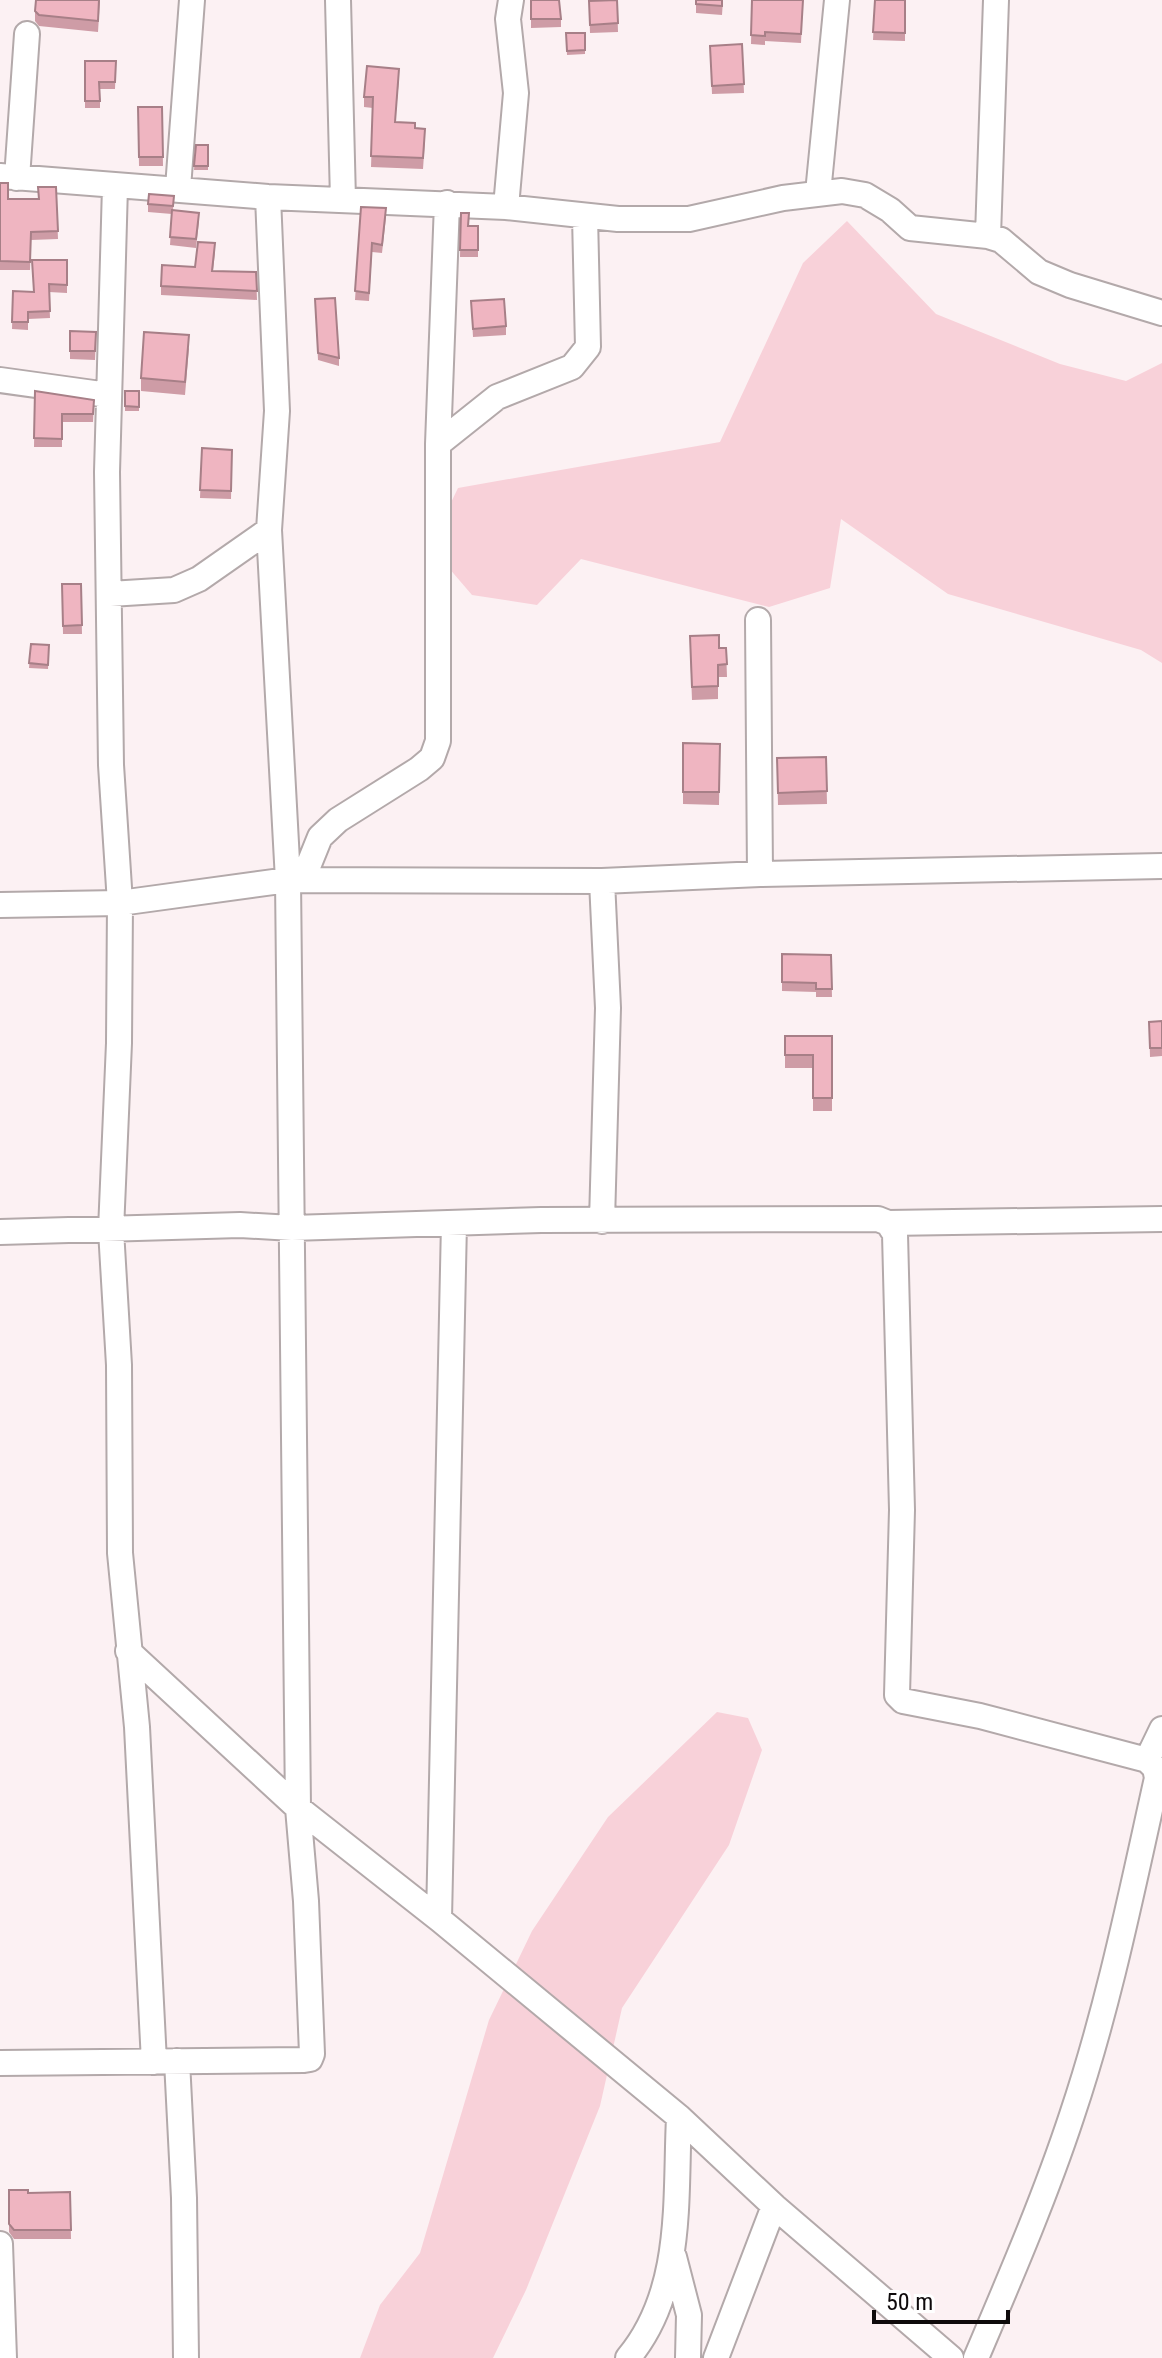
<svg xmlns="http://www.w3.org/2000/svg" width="1162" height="2358" font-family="'Roboto Condensed',sans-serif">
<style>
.green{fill:#f8d1d9}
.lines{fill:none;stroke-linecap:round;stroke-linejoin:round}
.minor-casing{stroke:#b3a9aa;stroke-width:28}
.minor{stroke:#fff;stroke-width:24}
.wall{fill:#ce9ca6}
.building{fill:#efb5c1;stroke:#a77f87;stroke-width:2}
</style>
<rect width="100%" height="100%" fill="#fcf1f3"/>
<path class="green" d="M847 221 936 314 1060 364 1126 381 1162 363V663L1141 650 948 594 841 519 830 588 769 607 581 559 537 605 472 595 430 546 458 488 720 442 803 263Z
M717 1712 748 1718 762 1750 729 1845 622 2008 600 2106 526 2290 493 2358H360L380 2305 420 2253 489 2020 532 1931 608 1817Z"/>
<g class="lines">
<g class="minor-casing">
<path id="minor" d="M338 0 343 200
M0 176 268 197 506 207 618 219H689L783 198 842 191 865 195 890 210 910 228 988 236 1001 240 1039 272 1070 285 1162 313
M17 178 27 34
M115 186 107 472 111 765 120 903 119 1043 111 1230 119 1365 120 1553 137 1727 154 2062
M178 188 192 0
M818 193 837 0
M506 207 516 93 508 19 511 0
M988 236 996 0
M0 380 108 395
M438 444 497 397 572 367 588 347 585 216
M110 594 174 590 199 579 269 530
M758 620 760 874
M303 879 320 837 338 820 419 769 432 758 438 741V444L447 203
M0 905 120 903 288 880 269 530 277 411 268 197
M602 1221 608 1008 602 881
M888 1223 1162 1219
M0 1232 240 1225 292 1228 541 1220 878 1219 888 1223 895 1234 902 1510 897 1695 903 1701 980 1716 1147 1760 1155 1768 1157 1778C1132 1890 1109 2005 1072 2115 1045 2197 1010 2278 976 2358
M128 1651 298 1808 439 1919 679 2117 774 2206 951 2358
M1147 1760 1162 1729
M439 1919 454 1223
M177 2061 184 2198 186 2358
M0 2063 304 2060 310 2059 312 2054 306 1901 298 1808 288 880 602 881 760 874 1162 866
M0 2244 4 2358
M674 2257 689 2315 688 2358
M628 2358C684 2291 675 2200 679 2117
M716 2358 774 2206"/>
</g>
<use href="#minor" class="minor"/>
</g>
<path class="wall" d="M100 0 98 32 39 26 35 21V11Z
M531 0 561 19V27L531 28Z
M617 0 618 32 590 33 589 1Z
M696 0H723L722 15 696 13Z
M752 0H803L801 43 765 41V45L751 44Z
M875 0H905V41L873 40Z
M566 33H585V54L567 55Z
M742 44 744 93 712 94 710 46Z
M85 61H116L115 89H100V108H85Z
M399 80 395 122 415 128 425 140 423 169 371 167 373 108 364 107V97Z
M138 107H162L163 166H139Z
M196 145H208V170H194Z
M0 183 8 199H38L56 187 58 239 31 240 30 270H0Z
M174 196 173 210 199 222 196 248 170 245 172 214 148 212V204Z
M361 207 386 217 382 253 372 252 369 301 355 300Z
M461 213 469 226H478V257H460Z
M215 252 213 271 256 272 257 300 161 295V286L195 267Z
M67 260V293L49 292 50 318 28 319V330L12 329 13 291 33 292Z
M315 299 339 358V366L318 360Z
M471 301 506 326V335L473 337Z
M70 331 96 332 95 360 70 359Z
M189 348 185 395 141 391V378Z
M35 391 94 400 93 422H62V447H34Z
M125 391H139V411H125Z
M202 448 232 450 231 499 200 498Z
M62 584H81L82 634H63Z
M31 644 49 645 48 669 29 668Z
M726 648 727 677H718V699L692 700 690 649Z
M683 743 720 744 719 805 683 804Z
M826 757 827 804 778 805 777 758Z
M782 954 831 955 832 997H816V992L782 991Z
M1162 1021V1056L1150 1057 1149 1022Z
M785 1036H832V1111H813V1068H785Z
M9 2190 28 2193 70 2192 71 2239H14L9 2232Z"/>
<path class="building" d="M36 0H99L98 21 39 15 35 11Z
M531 0H559L561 19H531Z
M617 0 618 23 590 25 589 1Z
M696 0H722V6L696 4Z
M752 0H803L801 34 765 32V36L751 35Z
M875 0H905V33L873 32Z
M566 33H585V50L567 51Z
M742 44 744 84 712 86 710 46Z
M85 61H116L115 82H99L100 101H85Z
M367 66 399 69 395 122 415 123V128L425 129 423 158 371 156 373 97H364Z
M138 107H162L163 157H139Z
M196 145H208V166H194Z
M0 183H8V199H39L38 187H56L58 231 31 232 30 262 0 261Z
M149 194 174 196 173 206 148 204Z
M361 207 386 208 382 245 372 243 369 293 355 291Z
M172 210 199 213 196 239 170 237Z
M461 213H469L468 226H478V250H460Z
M198 242 215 243 212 271 256 272 257 291 161 286 162 265 195 267Z
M32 260H67V285L49 284 50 311 28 312V322H12L13 291 34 292Z
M335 298 339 358 318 353 315 299Z
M504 299 506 326 473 329 471 301Z
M70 331 96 332 95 351H70Z
M144 332 189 335 185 382 141 378Z
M35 391 94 400 93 414H62V439L34 438Z
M125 391H139V407L125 406Z
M202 448 232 450 231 491 200 490Z
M62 584H81L82 625 63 626Z
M719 635V648H726L727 664 718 665V686L692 687 690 636Z
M31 644 49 645 48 665 29 663Z
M683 743 720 744 719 792H683Z
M826 757 827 791 778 793 777 758Z
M782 954 831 955 832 989H816V983L782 982Z
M1162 1021V1048H1150L1149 1022Z
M785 1036H832V1098H813V1055H785Z
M9 2190H28V2193L70 2192 71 2230H14L9 2224Z"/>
<path d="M874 2310v12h134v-12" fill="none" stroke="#0e0a0b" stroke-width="4"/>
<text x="886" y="2310" font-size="24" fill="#0e0a0b" stroke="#ffffff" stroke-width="6" paint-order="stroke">50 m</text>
</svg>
